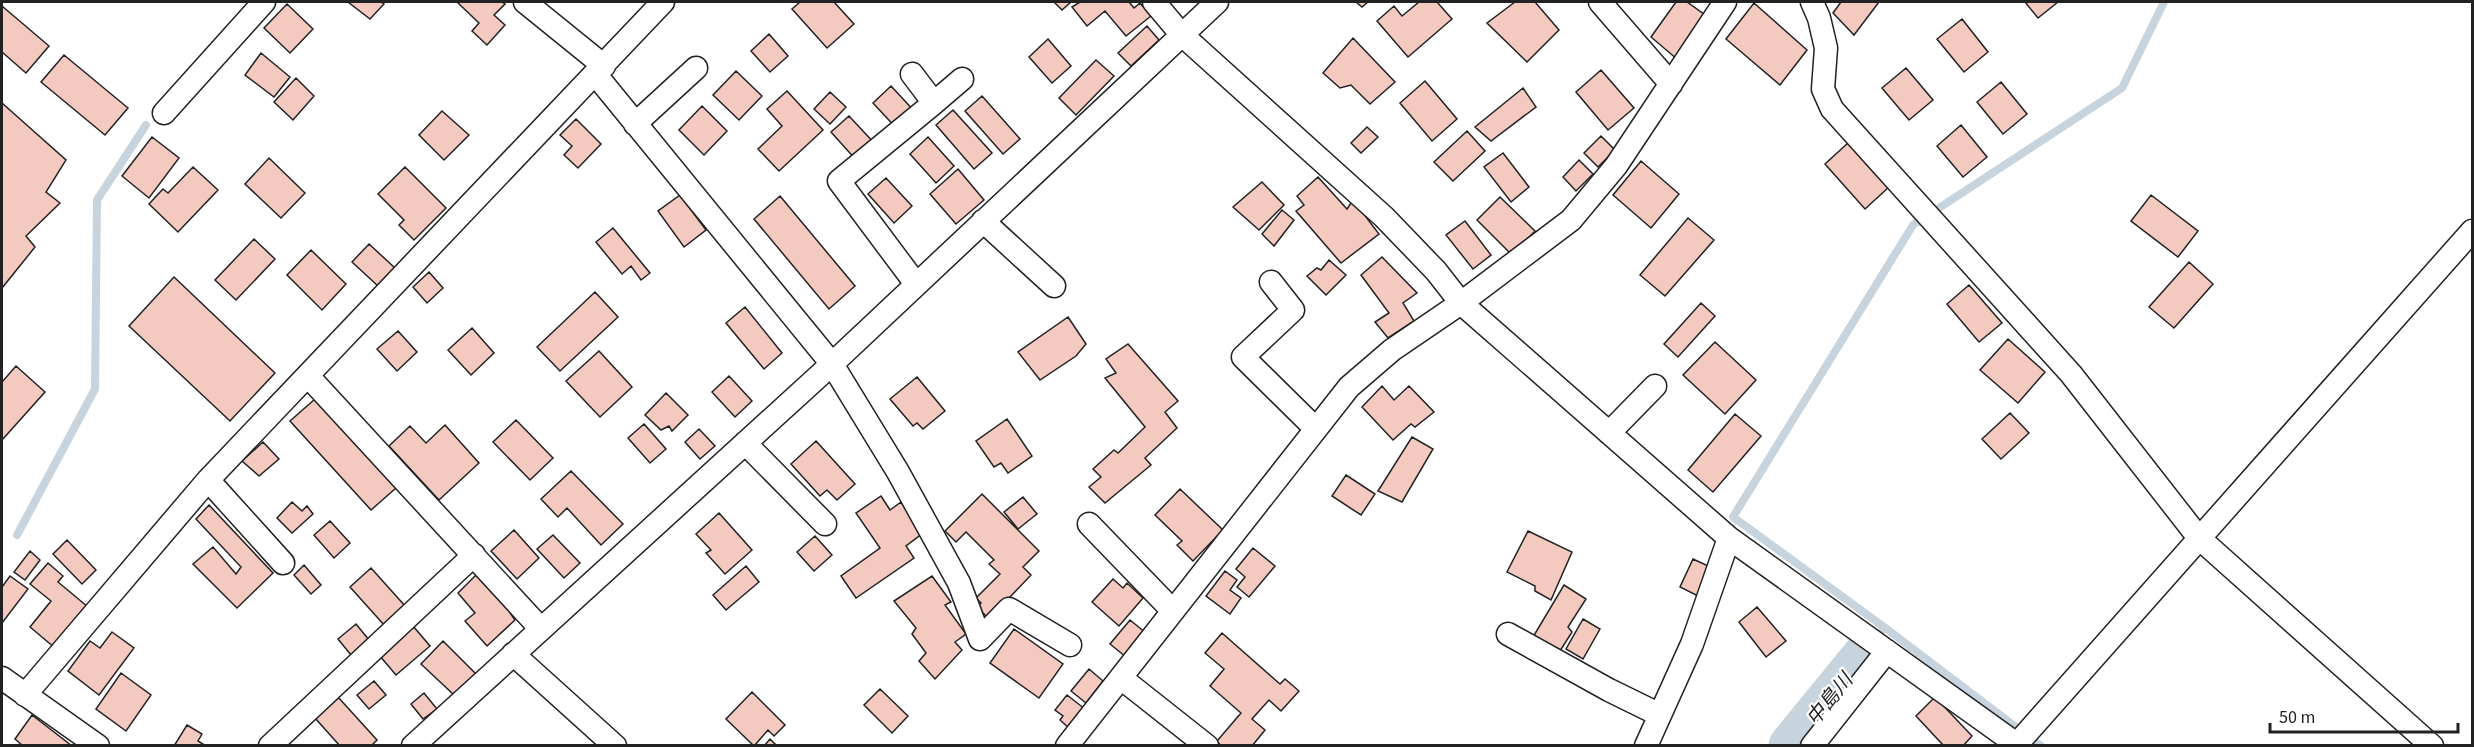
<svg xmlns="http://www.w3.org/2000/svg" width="2474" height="747" font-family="'Source Sans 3','Noto Sans JP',sans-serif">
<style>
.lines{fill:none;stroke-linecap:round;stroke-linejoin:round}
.stream{stroke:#c7d3dd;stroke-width:8}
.river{stroke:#c7d3dd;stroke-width:45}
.building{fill:#f3c9c0;stroke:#222;stroke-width:1.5}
.minor-casing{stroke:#222;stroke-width:25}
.minor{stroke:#fff;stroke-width:22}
.labels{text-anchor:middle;stroke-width:4.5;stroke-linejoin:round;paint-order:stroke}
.water-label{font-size:20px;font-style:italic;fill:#222;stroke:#fff}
</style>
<rect width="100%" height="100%" fill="#fff"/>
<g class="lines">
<path class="stream" d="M17 535 95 389 97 200 146 125
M1884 627 2041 746
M1867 653 1884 627 1733 517 1913 225 2122 88 2164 2"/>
<path class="river" d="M1791 746 1867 653"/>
</g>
<path class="building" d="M348 2H381L384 4 370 19Z
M457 2H502L505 4 494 15 505 25 487 45 472 31 479 23Z
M800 2H834L854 24 827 48 792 9Z
M1054 2H1071L1062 10Z
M1080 2H1129L1134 8 1140 3 1151 16 1126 36 1105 11 1087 26 1072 7Z
M1356 2H1368L1362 7Z
M1419 2H1437L1452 19 1408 57 1377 21 1394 6 1402 16Z
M1515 2H1535L1559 30 1527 62 1487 23Z
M1676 2H1687L1708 17 1678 60 1651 37Z
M1841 2H1879L1854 35 1833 13Z
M2025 2H2058L2038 18Z
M1754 3 1807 50 1780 85 1726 39Z
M287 4 313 29 290 53 264 28Z
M2 6 49 46 26 73 2 52Z
M1962 19 1988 52 1964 72 1937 39Z
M1147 26 1159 40 1131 66 1118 53Z
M769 34 788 56 770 72 751 51Z
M1353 38 1395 82 1370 104 1351 85 1340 88 1323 73Z
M1048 39 1071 66 1052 83 1029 57Z
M261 53 290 77 274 97 245 75Z
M64 55 128 108 105 135 41 82Z
M1096 60 1114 76 1076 115 1059 98Z
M1906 68 1933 100 1909 120 1882 88Z
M1601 70 1634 108 1608 130 1576 92Z
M736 71 762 96 739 120 713 95Z
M296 78 314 96 293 120 274 102Z
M1425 81 1457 119 1432 141 1400 103Z
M2001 82 2027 114 2003 134 1977 102Z
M891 86 917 114 899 131 873 103Z
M1523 88 1536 107 1491 141 1475 127Z
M787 91 823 130 779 171 758 149 782 126 767 109Z
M830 92 846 107 830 124 814 109Z
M982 96 1020 139 1003 154 965 111Z
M2 103 66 160 46 192 60 203 26 236 35 247 2 288Z
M702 106 727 131 704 155 679 130Z
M953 110 992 153 974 169 936 125Z
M442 111 469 135 444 160 419 135Z
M849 116 875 144 857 161 831 132Z
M576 119 601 144 578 168 564 155 572 146 560 135Z
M1961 125 1987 157 1963 177 1937 146Z
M1367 127 1378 137 1361 153 1351 143Z
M1467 131 1485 151 1453 181 1434 162Z
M1601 136 1615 150 1598 167 1584 153Z
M152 137 179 158 149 198 122 176Z
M928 137 954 166 936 183 910 154Z
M1849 142 1889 187 1865 209 1825 164Z
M1503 153 1529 187 1511 202 1484 167Z
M269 158 305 193 281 218 245 184Z
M1579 160 1593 174 1576 191 1563 177Z
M1641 161 1679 194 1651 228 1613 195Z
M193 167 218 190 178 232 149 204 163 189 168 193Z
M405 167 446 208 414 240 399 225 404 220 378 194Z
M958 169 984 200 956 224 930 194Z
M1318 177 1347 209 1353 200 1379 234 1341 263 1296 211 1304 205 1297 196Z
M886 178 912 206 894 223 868 194Z
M1262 182 1284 205 1259 230 1233 207Z
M680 195 706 230 684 247 658 211Z
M2151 195 2198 231 2178 257 2131 221Z
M780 196 855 286 829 309 754 219Z
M1500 197 1535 231 1512 255 1477 220Z
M1282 210 1294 220 1274 246 1262 234Z
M1688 218 1714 240 1665 296 1640 275Z
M1465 221 1491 255 1473 269 1446 235Z
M613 228 650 273 641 280 631 266 622 274 596 242Z
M254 239 275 259 236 300 215 280Z
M369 244 395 268 378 286 352 262Z
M311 250 346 284 322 310 287 275Z
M1382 257 1417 293 1403 303 1414 321 1388 338 1375 322 1389 313 1361 275Z
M1329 260 1346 275 1326 295 1307 276 1317 268 1321 270Z
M2189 262 2213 284 2174 328 2149 307Z
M429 272 443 288 427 303 413 287Z
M174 277 275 373 230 421 129 326Z
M1969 285 2002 323 1979 342 1947 304Z
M595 292 618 317 560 371 537 347Z
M1701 303 1715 316 1678 357 1664 344Z
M745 307 782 353 764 369 726 323Z
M1068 317 1086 344 1076 356 1040 380 1018 352Z
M472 328 494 353 471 375 448 350Z
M398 331 417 352 397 371 377 349Z
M2008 339 2045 372 2018 403 1980 370Z
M1715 342 1756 380 1725 414 1683 375Z
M1128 344 1178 401 1165 412 1177 428 1145 458 1151 465 1105 503 1089 487 1101 477 1093 469 1114 450 1118 453 1145 427 1105 378 1116 373 1106 359Z
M599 351 632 387 600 417 566 381Z
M16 366 45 392 2 440V382Z
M729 376 752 401 735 417 712 392Z
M917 377 945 411 923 429 917 423 913 426 890 399Z
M1382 386 1394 400 1409 386 1434 412 1415 427 1411 424 1393 440 1362 407Z
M666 393 688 415 672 431 669 426 661 430 645 415Z
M315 399 396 488 371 510 290 421Z
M2010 413 2029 433 2001 459 1982 439Z
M1735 414 1761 436 1713 492 1688 470Z
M1007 419 1032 456 1008 473 1001 463 994 467 976 441Z
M516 420 553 458 530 480 493 442Z
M644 424 666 449 650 463 628 438Z
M445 425 479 463 439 500 389 446 410 426 426 443Z
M699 429 715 446 700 459 685 442Z
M1412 437 1433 449 1402 502 1378 491Z
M816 441 855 484 837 500 827 490 820 496 791 464Z
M263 442 279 459 259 476 242 461Z
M571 471 623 524 601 545 567 508 558 517 541 499Z
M1346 475 1375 494 1361 515 1332 496Z
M1180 489 1223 530 1193 561 1177 545 1182 541 1155 515Z
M982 494 1039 551 1023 567 1031 575 989 619 977 607 981 603 976 598 1000 574 989 564 994 560 966 532 956 542 945 531Z
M881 496 890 510 901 502 923 533 906 546 914 558 856 598 841 576 880 548 856 513Z
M1023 497 1037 514 1018 529 1004 512Z
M292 502 302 511 307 506 313 514 292 533 277 518Z
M209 505 273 573 237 608 193 564 213 547 236 574 241 567 196 519Z
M719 513 752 550 725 574 706 553 711 550 696 534Z
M330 521 350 543 334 558 314 535Z
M514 530 539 558 517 579 491 551Z
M1528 531 1572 552 1551 600 1535 591V586L1507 572Z
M553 535 580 563 564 578 537 549Z
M815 536 832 555 814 571 797 552Z
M67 540 96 570 82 584 53 554Z
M1253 548 1275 566 1249 597 1237 587 1245 577 1236 569Z
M30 551 40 560 25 580 14 572Z
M1693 559 1715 569 1702 598 1680 587Z
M48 563 63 576 58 582 88 607 55 648 30 627 51 601 30 584Z
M304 565 321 585 311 594 294 575Z
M746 566 759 582 726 610 713 595Z
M371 568 406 607 385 626 350 587Z
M480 571 514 610 510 613 515 620 487 646 465 621 475 613 458 593Z
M1225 571 1237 580 1230 590 1241 598 1230 614 1206 596Z
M10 576 28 589 2 623V587Z
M932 576 951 602 945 605 966 634 955 642 962 650 935 679 919 661 926 653 912 634 916 628 894 601Z
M1113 579 1123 588 1127 583 1143 598 1119 626 1092 602Z
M1564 585 1586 599 1568 627 1572 632 1560 651 1533 637Z
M1757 607 1786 641 1766 657 1739 622Z
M1583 619 1600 629 1583 659 1566 649Z
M1130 620 1146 633 1126 657 1110 644Z
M356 624 369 640 351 655 338 639Z
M413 626 430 646 396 675 379 655Z
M1014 629 1063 664 1039 698 990 663Z
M112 632 134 648 99 695 68 671 90 641 100 648Z
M1222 633 1280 684 1285 679 1299 691 1281 711 1269 700 1252 719 1265 730 1252 746H1221L1217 741 1241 713 1210 686 1224 669 1205 653Z
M443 641 476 674 454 695 421 664Z
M1089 669 1103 681 1086 703 1071 691Z
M121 673 151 695 126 731 96 709Z
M374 681 386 695 369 709 357 695Z
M880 689 908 716 892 733 864 705Z
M752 692 785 725 774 736 768 730 754 746 726 719Z
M424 693 437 709 423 719 411 704Z
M1067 695 1085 709 1069 728 1060 720 1063 716 1055 710Z
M338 697 377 740 371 746H340L315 718Z
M1935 697 1972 736 1963 746H1944L1916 716Z
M32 715 72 746H23L15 739Z
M187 725 202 734 198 741 206 746H174Z
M770 739 777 746H764Z"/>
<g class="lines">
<g class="minor-casing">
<path id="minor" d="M525 2 604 66
M1154 2 1181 34 1384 217 1436 271 1461 303 1729 538 2019 746
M1600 2 1671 84
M1812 2 1819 18 1826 48 1823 89 1832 109 2071 374 2199 538 2432 746
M912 74 934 103 839 181 916 284
M596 75 832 364 898 472 959 583 980 639 1009 609 1070 645
M934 103 962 79
M164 113 264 2
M635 124 696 68
M983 221 1054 286
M1271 282 1293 310 1243 357 1316 429
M308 376 541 629
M1609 433 1655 386
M745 443 825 524
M208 480 283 563
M1089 524 1173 611
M1508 634 1609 690 1660 715
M513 654 615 746
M2 678 98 746
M1121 678 1207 746
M25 695 208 480 663 2
M2017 744 2472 231
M270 746 474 555
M413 746 832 364 1217 2
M1067 746 1349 387 1392 350 1461 303 1571 220 1616 166 1725 2
M1646 746 1692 644 1729 538
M1812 746 1887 651"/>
</g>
<use href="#minor" class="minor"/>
</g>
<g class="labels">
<g class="water-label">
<text transform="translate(1829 699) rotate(-51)" y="7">中島川</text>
</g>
</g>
<rect width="2474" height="747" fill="none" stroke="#222222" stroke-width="6"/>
<path d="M2270 723v9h188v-9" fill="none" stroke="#222222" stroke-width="3"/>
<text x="2279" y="723" font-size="18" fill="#222222" stroke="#ffffff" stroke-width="4.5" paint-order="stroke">50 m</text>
</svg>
